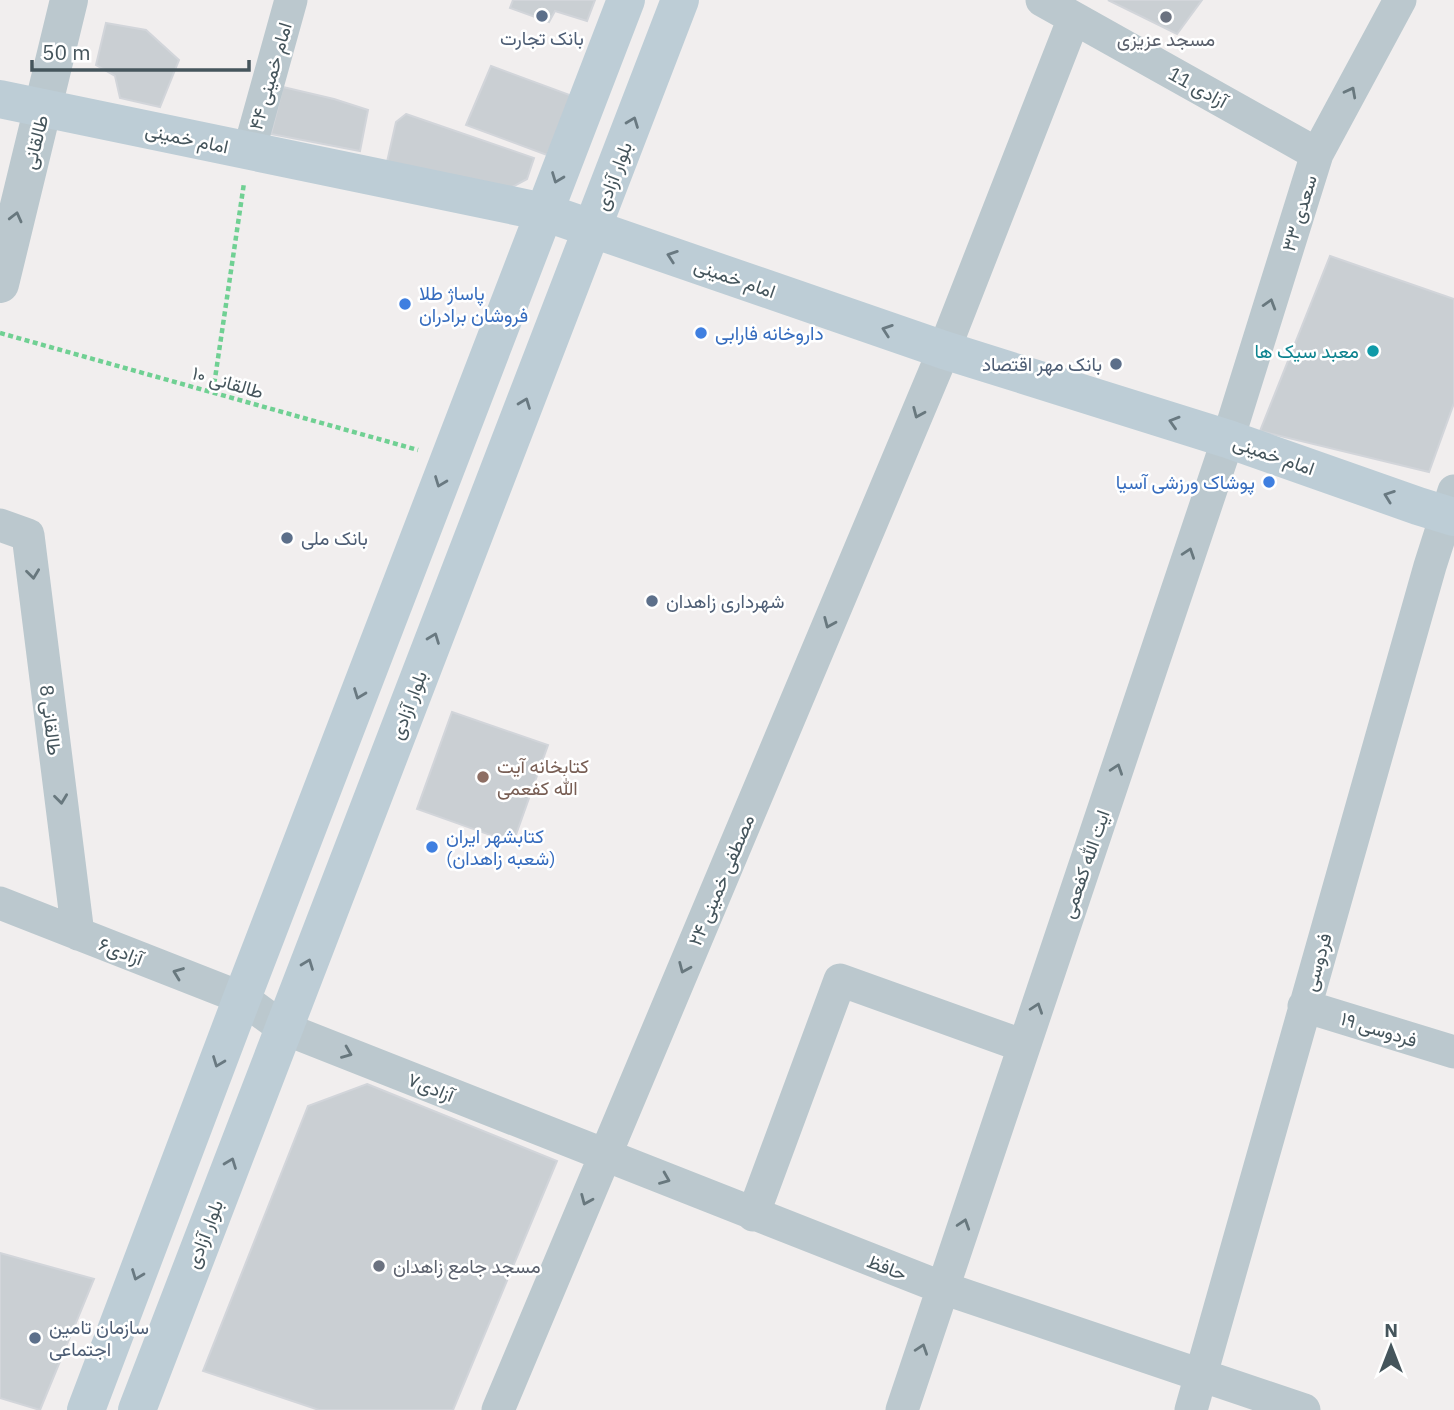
<svg xmlns="http://www.w3.org/2000/svg" width="1454" height="1410" font-family="'IBM Plex Sans',Vazirmatn,sans-serif">
<style>
.building{fill:#cacfd3;stroke:#d2d5da;stroke-width:2}
.lines{fill:none;stroke-linecap:round;stroke-linejoin:round}
.path{stroke:#70d093;stroke-width:4.5;stroke-dasharray:5 3.5;stroke-linecap:butt}
.minor{stroke:#bbc8ce;stroke-width:33}
.tertiary{stroke:#bbc8ce;stroke-width:38}
.secondary{stroke:#bdcdd6;stroke-width:38}
.oneway{stroke:#68787e}
.oneway2{stroke:#697981}
.service-dot{fill:#5c6f8a;stroke:#fff;stroke-width:2.5}
.worship-dot{fill:#6b7280;stroke:#fff;stroke-width:2.5}
.shop-dot{fill:#3f7fe0;stroke:#fff;stroke-width:2.5}
.culture-dot{fill:#0f9aa8;stroke:#fff;stroke-width:2.5}
.education-dot{fill:#8d6e63;stroke:#fff;stroke-width:2.5}
.labels{text-anchor:middle;stroke-width:5;stroke-linejoin:round;paint-order:stroke}
.service-label{font-size:19px;fill:#4e5e75;stroke:#fff;text-anchor:start}
.worship-label{font-size:19px;fill:#5b616d;stroke:#fff}
.street-label{font-size:19px;fill:#45555c;stroke:#fff}
.shop-label{font-size:19px;fill:#366cbe;stroke:#fff;text-anchor:start}
.culture-label{font-size:19px;fill:#0d838f;stroke:#fff;text-anchor:end}
.education-label{font-size:19px;fill:#785e54;stroke:#fff;text-anchor:start}
</style>
<rect width="100%" height="100%" fill="#f1eeee"/>
<path class="building" d="M513 0H595L587 21 555 11 549 22 510 8Z
M1108 0H1202L1177 34Z
M106 23 146 30 179 60 160 107 120 98 115 76 96 65Z
M491 66 575 97 547 155 466 125Z
M283 87 334 99 368 110 360 151 271 134Z
M406 114 534 158 527 179 503 192 387 162 396 122Z
M1330 256 1454 299V403L1429 472 1260 431Z
M452 712 548 745 513 843 417 809Z
M367 1084 557 1161 453 1410H319L203 1371 308 1106Z
M0 1253 94 1279 40 1410 0 1398Z"/>
<g class="lines">
<path class="path" d="M0 333 418 450
M213 392 244 183"/>
<path class="minor" d="M1042 0 1317 154
M249 151 291 0
M0 525 28 535 78 934
M0 903 242 998 283 1028 943 1288 1304 1410
M1304 1006 1454 1052
M753 1215 840 980 1024 1046
M498 1410 944 350 1074 18
M902 1410 1228 439 1317 154 1400 0
M1191 1410 1430 566 1454 491"/>
<path class="tertiary" d="M0 284 69 0"/>
<path class="secondary" d="M0 99 544 212 944 350 1228 439 1418 506 1454 517
M86 1410 242 998 626 0
M137 1410 680 0"/>
</g>
<defs><path id="oneway-chevron" d="M-2-3.5L2.5 0L-2 3.5" fill="none" stroke-width="1.6" stroke-linecap="round" stroke-linejoin="round" transform="scale(1.75)"/></defs>
<g class="oneway">
<use href="#oneway-chevron" transform="translate(1351 92) rotate(-62)"/>
<use href="#oneway-chevron" transform="translate(16 217) rotate(-76)"/>
<use href="#oneway-chevron" transform="translate(1270 304) rotate(-73)"/>
<use href="#oneway-chevron" transform="translate(918 413) rotate(113)"/>
<use href="#oneway-chevron" transform="translate(1189 553) rotate(-71)"/>
<use href="#oneway-chevron" transform="translate(33 574) rotate(83)"/>
<use href="#oneway-chevron" transform="translate(829 623) rotate(113)"/>
<use href="#oneway-chevron" transform="translate(1117 769) rotate(-71)"/>
<use href="#oneway-chevron" transform="translate(61 799) rotate(83)"/>
<use href="#oneway-chevron" transform="translate(684 968) rotate(113)"/>
<use href="#oneway-chevron" transform="translate(178 973) rotate(-159)"/>
<use href="#oneway-chevron" transform="translate(1037 1008) rotate(-71)"/>
<use href="#oneway-chevron" transform="translate(347 1053) rotate(22)"/>
<use href="#oneway-chevron" transform="translate(665 1179) rotate(22)"/>
<use href="#oneway-chevron" transform="translate(586 1200) rotate(113)"/>
<use href="#oneway-chevron" transform="translate(964 1224) rotate(-72)"/>
<use href="#oneway-chevron" transform="translate(922 1349) rotate(-71)"/>
</g>
<g class="oneway2">
<use href="#oneway-chevron" transform="translate(633 122) rotate(-69)"/>
<use href="#oneway-chevron" transform="translate(557 178) rotate(111)"/>
<use href="#oneway-chevron" transform="translate(672 256) rotate(-161)"/>
<use href="#oneway-chevron" transform="translate(887 330) rotate(-161)"/>
<use href="#oneway-chevron" transform="translate(525 403) rotate(-69)"/>
<use href="#oneway-chevron" transform="translate(1174 422) rotate(-163)"/>
<use href="#oneway-chevron" transform="translate(440 482) rotate(111)"/>
<use href="#oneway-chevron" transform="translate(1389 496) rotate(-160)"/>
<use href="#oneway-chevron" transform="translate(434 638) rotate(-69)"/>
<use href="#oneway-chevron" transform="translate(359 694) rotate(111)"/>
<use href="#oneway-chevron" transform="translate(308 964) rotate(-69)"/>
<use href="#oneway-chevron" transform="translate(218 1062) rotate(111)"/>
<use href="#oneway-chevron" transform="translate(231 1163) rotate(-69)"/>
<use href="#oneway-chevron" transform="translate(137 1275) rotate(111)"/>
</g>
<g class="service-dot">
<circle cx="542" cy="16" r="7"/>
<circle cx="1116" cy="364" r="7"/>
<circle cx="287" cy="538" r="7"/>
<circle cx="652" cy="601" r="7"/>
<circle cx="35" cy="1338" r="7"/>
</g>
<g class="worship-dot">
<circle cx="1166" cy="17" r="7"/>
<circle cx="379" cy="1266" r="7"/>
</g>
<g class="shop-dot">
<circle cx="405" cy="304" r="7"/>
<circle cx="701" cy="333" r="7"/>
<circle cx="1269" cy="482" r="7"/>
<circle cx="432" cy="847" r="7"/>
</g>
<circle class="culture-dot" cx="1373" cy="351" r="7"/>
<circle class="education-dot" cx="483" cy="777" r="7"/>
<g class="labels">
<g class="service-label">
<text x="542" y="45" text-anchor="middle">بانک تجارت</text>
<text x="1102" y="371" text-anchor="end">بانک مهر اقتصاد</text>
<text x="301" y="545">بانک ملی</text>
<text x="666" y="608">شهرداری زاهدان</text>
<text x="49" y="1334">سازمان تامین<tspan x="49" dy="22">اجتماعی</tspan></text>
</g>
<g class="worship-label">
<text x="1166" y="46">مسجد عزیزی</text>
<text x="393" y="1273" text-anchor="start">مسجد جامع زاهدان</text>
</g>
<g class="street-label">
<text transform="translate(270 76) rotate(-74)" y="7">امام خمینی ۴۴</text>
<text transform="translate(1198 87) rotate(29)" y="7">آزادی 11</text>
<text transform="translate(187 138) rotate(12)" y="7">امام خمینی</text>
<text transform="translate(35 142) rotate(-76)" y="7">طالقانی</text>
<text transform="translate(613 176) rotate(-69)" y="7">بلوار آزادی</text>
<text transform="translate(1299 213) rotate(-73)" y="7">سعدی ۳۳</text>
<text transform="translate(735 278) rotate(19)" y="7">امام خمینی</text>
<text transform="translate(228 382) rotate(16)" y="7">طالقانی ۱۰</text>
<text transform="translate(1274 455) rotate(19)" y="7">امام خمینی</text>
<text transform="translate(408 705) rotate(-69)" y="7">بلوار آزادی</text>
<text transform="translate(51 720) rotate(83)" y="7">طالقانی 8</text>
<text transform="translate(1085 864) rotate(-71)" y="7">ایت الله کفعمی</text>
<text transform="translate(721 880) rotate(-67)" y="7">مصطفی خمینی ۲۴</text>
<text transform="translate(121 951) rotate(21)" y="7">آزادی۶</text>
<text transform="translate(1317 962) rotate(-74)" y="7">فردوسی</text>
<text transform="translate(1379 1029) rotate(17)" y="7">فردوسی ۱۹</text>
<text transform="translate(431 1087) rotate(22)" y="7">آزادی۷</text>
<text transform="translate(204 1234) rotate(-69)" y="7">بلوار آزادی</text>
<text transform="translate(887 1267) rotate(21)" y="7">حافظ</text>
</g>
<g class="shop-label">
<text x="419" y="300">پاساژ طلا<tspan x="419" dy="22">فروشان برادران</tspan></text>
<text x="715" y="340">داروخانه فارابی</text>
<text x="1255" y="489" text-anchor="end">پوشاک ورزشی آسیا</text>
<text x="446" y="843">کتابشهر ایران<tspan x="446" dy="22">(شعبه زاهدان)</tspan></text>
</g>
<g class="culture-label">
<text x="1359" y="358">معبد سیک ها</text>
</g>
<g class="education-label">
<text x="497" y="773">کتابخانه آیت<tspan x="497" dy="22">الله کفعمی</tspan></text>
</g>
</g>
<g transform="translate(1391 1347)" stroke="#ffffff" stroke-width="5" paint-order="stroke">
<path d="M0-5L12 26L0 18L-12 26Z" fill="#45555c"/>
<text y="-10" font-size="19" font-weight="bold" text-anchor="middle" fill="#45555c">N</text>
</g>
<path d="M32 60v10h217v-10" fill="none" stroke="#45555c" stroke-width="3.5"/>
<text x="42" y="60" font-size="21" fill="#45555c" stroke="#ffffff" stroke-width="5" paint-order="stroke">50 m</text>
</svg>
